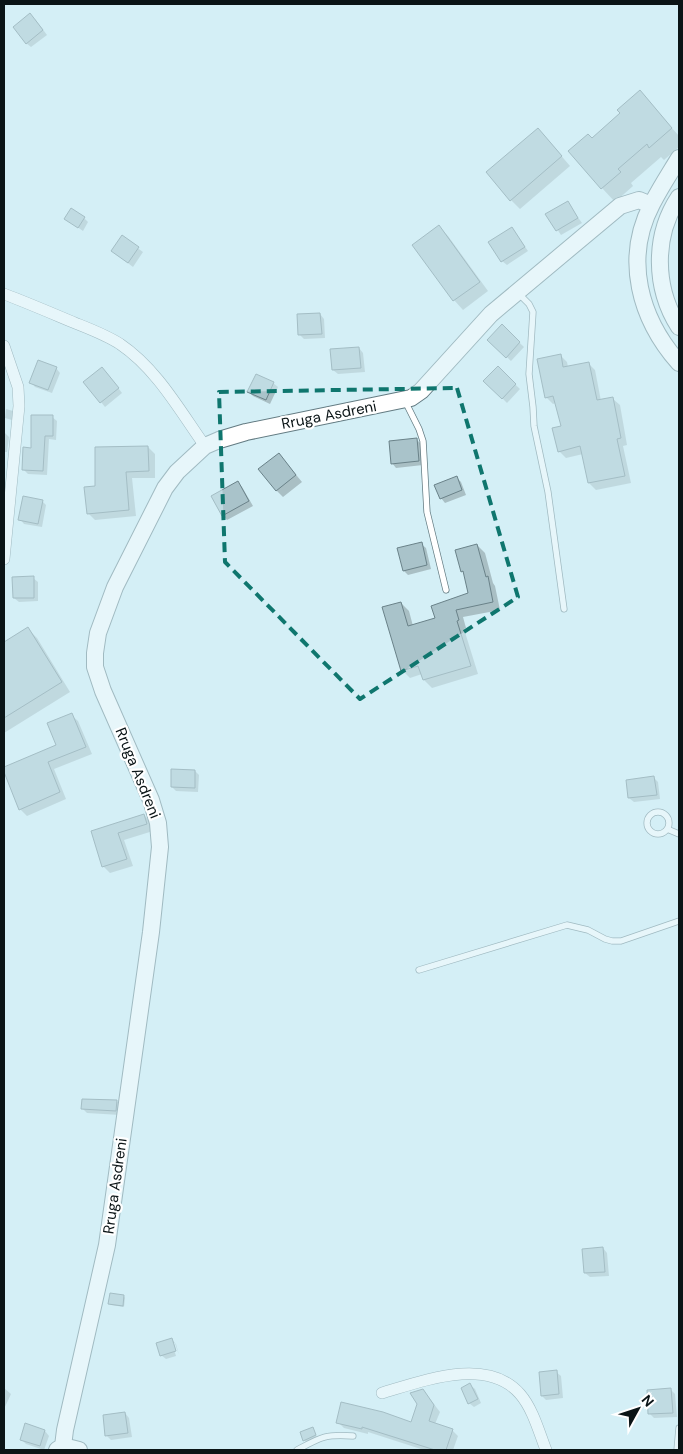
<svg xmlns="http://www.w3.org/2000/svg" width="683" height="1454" font-family="'DM Sans',sans-serif">
<style>
.shadow{fill:#0003}
.building{fill:#a9c3ca;stroke:#6a8289}
.lines{fill:none;stroke-linecap:round;stroke-linejoin:round}
.lane-casing{stroke:#637b82;stroke-width:7}
.street-casing{stroke:#637b82;stroke-width:12}
.secondary-casing{stroke:#637b82;stroke-width:18}
.lane{stroke:#fff;stroke-width:5.5}
.street{stroke:#fff;stroke-width:11}
.secondary{stroke:#fff;stroke-width:16}
.marked{fill:none;stroke:#0f766e;stroke-width:4;stroke-dasharray:10 6;stroke-linejoin:round}
.labels{text-anchor:middle;stroke-width:4.5;stroke-linejoin:round;paint-order:stroke}
.street-label{font-size:15px;fill:#0a1416;stroke:#fff}
</style>
<rect width="100%" height="100%" fill="#d4eff6"/>
<path class="shadow" d="M35 19 47 35 31 47 26 43Z
M640 92 679 136V147L664 160 661 157 631 183 633 186 615 202 602 188 592 139 622 113Z
M547 139 570 166 520 209 511 200Z
M567 202 582 223 561 235 547 214Z
M84 218 88 222 83 231 66 219Z
M439 227 448 236 488 291 463 310 454 300Z
M512 228 528 251 507 265 502 261Z
M122 237 143 252 133 267 112 251Z
M320 314 324 319 325 338 304 339 299 334Z
M502 326 524 347 511 361 489 340Z
M359 348 363 353 365 372 338 374 333 370Z
M560 355 567 362 568 367 588 363 595 370 601 401 613 399 620 405 627 445 623 446 631 483 596 490 589 483 583 454 566 458 559 451 563 427 556 403 553 404 546 397Z
M56 368 60 373 52 393 35 387 31 382Z
M498 368 520 389 507 403 485 381Z
M107 373 122 393 105 407 101 402Z
M273 383 278 387 270 404 253 396 249 392Z
M6 409 13 411 12 420 5 418Z
M52 417 57 421 56 440 49 439 47 475 28 474 23 469 32 449Z
M4 432 9 437 7 452H4Z
M417 440 421 444 423 465 396 468 392 463Z
M148 447 155 454V478H132L136 516 95 520 88 513 96 487Z
M279 454 302 482 283 497 276 490Z
M457 478 461 482 466 495 445 503 441 498Z
M238 483 242 487 253 506 227 520 223 516 212 497Z
M42 501 46 505 42 527 24 524 20 519Z
M421 544 426 548 431 569 408 575 404 571Z
M477 545 485 553 493 583 495 586 500 610 463 617 466 628 464 629 478 674 432 688 424 680 422 674 410 678 402 670 401 603 409 611 413 626 436 619 469 594 465 574 462 571Z
M33 578 38 582V601L19 602 14 598Z
M28 629 37 638 70 692 4 733V643Z
M71 715 78 721 92 754 54 769 66 799 27 816 20 809 4 768 58 746Z
M195 771 199 775 198 792 176 791 172 787Z
M654 778 658 782 660 799 634 802 629 798Z
M144 815 151 822 153 831 124 840 133 866 110 873 103 866 93 831Z
M117 1101 121 1106 120 1115 87 1113 83 1109Z
M603 1248 607 1253 609 1276 590 1277 585 1273Z
M124 1296 125 1298 124 1307 111 1305 109 1303Z
M172 1340 176 1344 179 1355 175 1343H172L176 1356 166 1359 161 1355Z
M556 1372 561 1376 563 1398 546 1400 542 1396Z
M470 1385 475 1389 481 1403 474 1407 469 1403Z
M4 1388 11 1394 4 1409Z
M423 1390 440 1412 435 1424 452 1430 458 1436 453 1450H424L368 1432V1434L344 1428 338 1422 412 1423Z
M671 1390 675 1394 677 1417 654 1418 650 1414Z
M125 1413 129 1418 132 1437 111 1440 107 1436Z
M26 1425 45 1431 49 1436 44 1450 26 1444 21 1439Z
M313 1428 317 1437 306 1442 304 1440Z"/>
<path class="building" d="M30 13 43 30 26 44 13 27Z
M640 90 672 128 649 148 647 144 618 169 621 172 601 189 568 151 588 134 592 138 620 113 617 110Z
M538 128 562 156 510 201 486 172Z
M568 201 578 218 556 231 545 214Z
M71 208 85 217 78 228 64 219Z
M439 225 480 282 453 301 412 245Z
M512 227 525 247 501 262 488 242Z
M122 235 139 247 128 263 111 251Z
M320 313 322 334 298 335 297 314Z
M502 324 520 342 506 358 487 340Z
M359 347 361 368 332 370 330 349Z
M561 354 563 367 589 362 597 400 613 397 621 438 617 439 625 476 588 483 580 446 558 452 552 428 561 426 553 396 545 398 537 359Z
M38 360 57 367 48 390 29 383Z
M498 366 516 384 502 399 483 381Z
M102 367 119 388 100 403 83 382Z
M256 374 274 382 266 400 247 392Z
M31 415H53V436H45L43 471 22 470 23 447 31 448Z
M417 438 419 461 391 464 389 441Z
M148 446 149 471 126 472 129 510 87 514 84 487 95 486V447Z
M279 453 296 475 276 491 258 469Z
M457 476 462 490 440 499 434 485Z
M238 481 249 501 222 516 211 496Z
M23 496 43 500 38 524 18 520Z
M422 542 427 565 403 571 397 548Z
M477 544 486 577 488 576 493 602 456 610 459 620 457 621 471 666 423 680 418 666 401 671 382 607 401 602 408 626 435 618 431 606 468 593 463 571 461 572 455 550Z
M34 576V598H13L12 577Z
M28 627 62 682 4 718V642Z
M72 713 86 747 48 762 60 792 19 810 4 772V767L56 745 47 723Z
M171 769 195 770V788L171 787Z
M654 776 657 795 628 798 626 780Z
M144 814 147 824 118 833 127 859 102 867 91 831Z
M82 1099 117 1100 116 1111 81 1109Z
M603 1247 605 1272 584 1273 582 1249Z
M110 1293 124 1295 123 1306 108 1304Z
M172 1338 176 1351 160 1356 156 1343Z
M557 1370 559 1394 541 1396 539 1372Z
M470 1383 478 1399 468 1404 461 1388Z
M671 1388 673 1413 648 1414 647 1390Z
M423 1389 434 1405 429 1421 453 1429 446 1450H435L362 1427V1429L336 1423 341 1402 383 1412 411 1422 417 1404 410 1393Z
M125 1412 128 1433 105 1436 103 1415Z
M25 1423 45 1430 40 1446 20 1440Z
M313 1427 316 1435 303 1441 300 1432Z"/>
<g class="lines">
<g class="lane-casing">
<path id="lane" d="M518 293 529 304 533 312 529 374 533 407 534 426 548 492 564 609
M405 401 419 429 423 441 427 512 446 590
M647 823a11 11 0 1 1 22 0a11 11 0 1 1-22 0Z
M667 829 679 834
M419 970 567 925 588 930 605 939 612 941H621L679 921
M297 1450C321 1437 325 1434 353 1436
M677 1450 679 1428"/>
</g>
<g class="street-casing">
<path id="street" d="M4 294C28 303 51 313 75 323 90 329 106 335 120 344 157 369 180 411 205 446
M4 346 18 387 19 406 4 559
M382 1393C423 1381 487 1356 520 1394 533 1409 539 1432 546 1450"/>
</g>
<g class="secondary-casing">
<path id="secondary" d="M679 158C670 173 660 188 652 204 623 259 640 319 679 363
M679 197C653 236 654 288 679 327
M63 1446 79 1450
M57 1450 63 1446 65 1430 107 1245 151 932 160 847 158 823 151 800 103 691 95 667V653L98 633 115 587 165 488 177 472 205 446 219 440 246 432 411 398 421 391 491 314 620 206 639 200 651 205"/>
</g>
<use href="#lane" class="lane"/>
<use href="#street" class="street"/>
<use href="#secondary" class="secondary"/>
</g>
<path d="M0 0H683V1454H0ZM457 388 518 597 360 699 225 562 219 392Z" fill="#d4eff6" fill-opacity=".55" fill-rule="evenodd"/>
<path class="marked" d="M457 388 518 597 360 699 225 562 219 392Z"/>
<g class="labels">
<g class="street-label">
<text transform="translate(329 415) rotate(-11)" y="5">Rruga Asdreni</text>
<text transform="translate(138 773) rotate(68)" y="5">Rruga Asdreni</text>
<text transform="translate(115 1186) rotate(-82)" y="5">Rruga Asdreni</text>
</g>
</g>
<rect width="683" height="1454" fill="none" stroke="#0a1416" stroke-width="10"/>
<g transform="translate(638 1409) rotate(50)" stroke="#ffffff" stroke-width="4" paint-order="stroke">
<path d="M0-4L9 19L0 12L-9 19Z" fill="#0a1416"/>
<text y="-8" font-size="14" font-weight="bold" text-anchor="middle" fill="#0a1416">N</text>
</g>
</svg>
